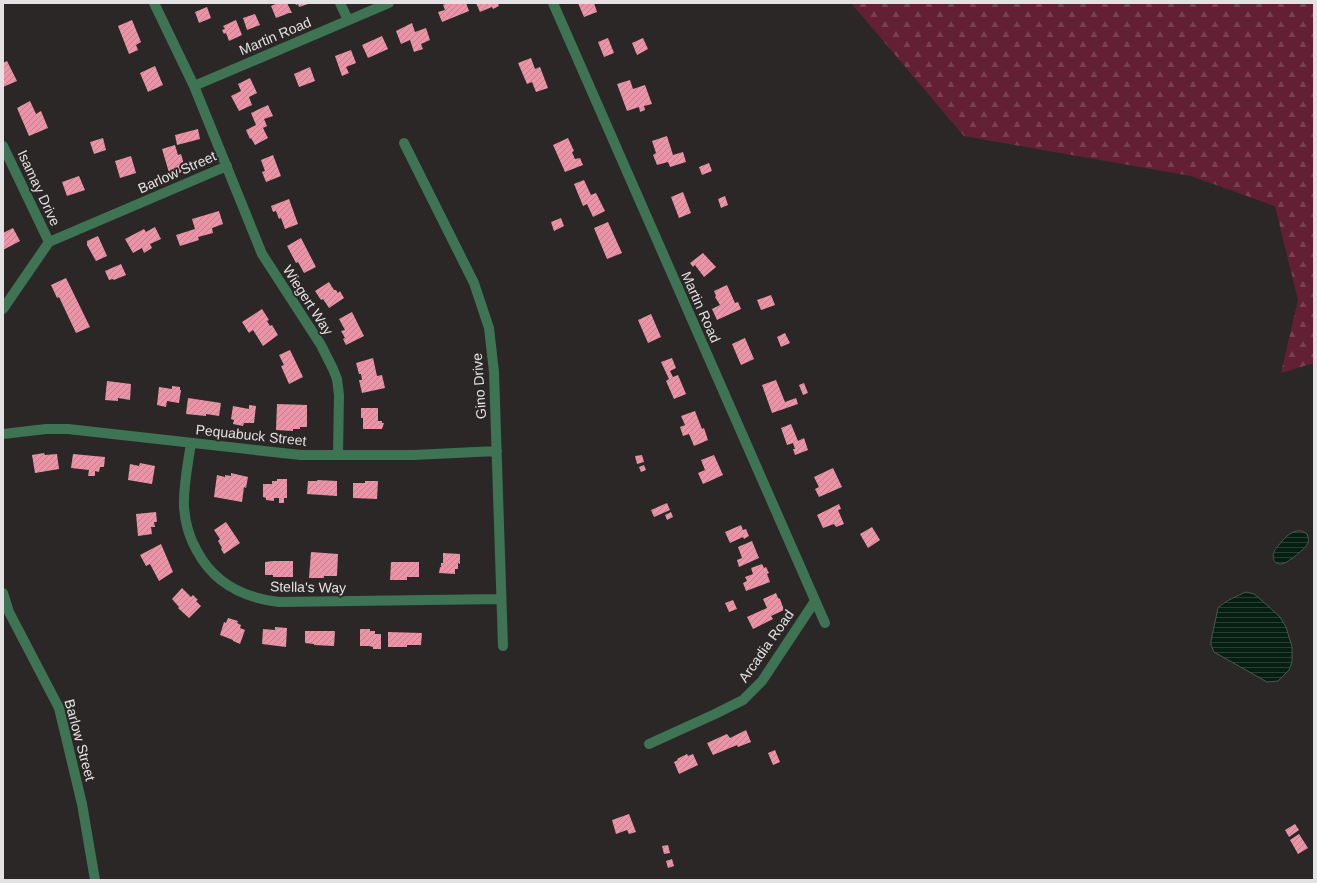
<svg xmlns="http://www.w3.org/2000/svg" width="1317" height="883" font-family="Arial,sans-serif">
<style>
.forest{fill:url(#forest-firs)}
.water{fill:url(#water-rules);stroke:#485950}
.building{fill:url(#building-hatch)}
.lines{fill:none;stroke-linecap:round;stroke-linejoin:round}
.minor{stroke:#3e7354;stroke-width:10}
.labels{text-anchor:middle;stroke-width:4;stroke-linejoin:round;paint-order:stroke}
.street-label{font-size:14px;fill:#e4e1e2;stroke:#2b2727}
</style>
<defs>
<pattern id="forest-firs" width="22" height="20" patternUnits="userSpaceOnUse"><rect width="22" height="20" fill="#632034"/><path d="M5 1l3.5 6h-7zM16 11l3.5 6h-7z" fill="#794051"/></pattern>
<pattern id="water-rules" width="6" height="5" patternUnits="userSpaceOnUse"><rect width="6" height="5" fill="#051f12"/><path d="M0 2.5h6" fill="none" stroke="#293f34"/></pattern>
<pattern id="building-hatch" width="6" height="6" patternUnits="userSpaceOnUse"><rect width="6" height="6" fill="#eb94a8"/><path d="M-1 1l2-2M0 6l6-6M5 7l2-2" fill="none" stroke="#c1808f"/></pattern>
</defs>
<rect width="100%" height="100%" fill="#2b2727"/>
<path class="forest" d="M851 3H1314V363L1281 373 1298 300 1275 206 1191 176 964 136Z"/>
<path class="water" d="M1297 531H1302L1307 534C1308 537 1309 539 1308 543 1306 548 1288 563 1282 564 1270 565 1272 551 1278 546 1284 539 1288 533 1297 531Z
M1246 592 1254 594 1259 598 1280 617 1286 627 1292 647V662L1289 670 1278 681 1267 682 1214 652 1211 645V641L1218 608C1223 602 1239 595 1246 592Z"/>
<path class="building" d="M278 3H287L292 13H289L276 18 271 6Z
M295 3H311L299 7 298 4 296 5Z
M447 3H466L469 11 442 22 438 12 445 10 443 5Z
M476 3H498L499 6 493 9 492 7 480 12Z
M578 3H594L597 12 584 17Z
M207 7 211 18 199 23 195 12Z
M255 14 260 25 247 30 243 18Z
M132 20 141 42 136 45 138 50 129 54 118 26Z
M236 20 242 35 229 41 226 33 224 34 222 30 225 29 223 26Z
M412 23 415 32 426 28 430 40 421 44 423 49 414 52 410 40 401 44 396 31Z
M382 36 388 49 368 58 362 45Z
M608 38 614 53 604 57 598 42Z
M643 38 648 49 637 55 632 43Z
M351 50 356 63 346 67 349 73 342 76 335 56Z
M531 58 535 69 540 67 548 88 536 92 532 82 527 84 518 63Z
M7 61 17 81 3 87V63Z
M155 66 163 85 148 92 140 73Z
M310 67 315 81 299 87 294 74Z
M250 78 257 93 249 97 252 105 239 111 231 96 241 91 238 84Z
M630 80 633 89 645 85 652 104 644 106 645 110 640 112 639 107 627 111 617 84Z
M30 101 36 114 41 111 48 128 29 136 17 108Z
M268 105 273 116 264 119 267 126 263 128 268 138 255 145 251 138 250 139 246 130 256 125 251 113Z
M198 129 200 139 177 145 175 135Z
M667 136 673 155 683 152 686 162 670 167 668 162 657 165 653 155 656 153 652 141Z
M103 138 106 150 94 154 90 142Z
M568 138 574 151 572 152 575 159 580 158 583 165 565 172 553 145Z
M175 145 178 155 181 154 186 171 170 176 162 149Z
M273 155 281 176 266 182 262 172 265 171 261 160Z
M131 156 136 173 120 178 115 161Z
M709 163 712 171 702 175 699 167Z
M79 176 85 190 67 196 62 182Z
M584 180 591 195 596 193 605 211 593 217 587 204 583 206 574 184Z
M683 192 691 213 679 218 671 197Z
M725 196 728 205 721 208 718 199Z
M289 199 298 224 285 229 281 218 279 219 276 211 273 212 271 206Z
M219 211 223 224 212 228 213 233 198 237 199 240 180 246 176 235 195 229 192 219Z
M561 218 564 226 554 231 551 222Z
M608 222 622 253 607 259 594 228Z
M155 227 161 239 150 244 152 248 144 253 142 248 133 253 125 239 144 229 146 232Z
M13 228 20 241 3 250V233Z
M98 236 107 256 96 261 87 245V241Z
M301 238 316 267 304 273 298 262 296 263 287 246Z
M703 253 716 267 704 277 695 265 693 267 690 263Z
M121 264 126 275 114 280 113 279 109 280 105 271Z
M66 278 90 327 76 333 59 297 57 298 51 285Z
M329 282 334 290H336L338 293 340 291 344 298 329 308 323 299 321 300 315 291Z
M727 285 735 303 738 302 741 309 717 320 712 309 720 305 715 297 716 296 714 291Z
M771 295 775 305 761 310 757 300Z
M262 309 269 320 267 321 270 326 272 325 278 335 263 346 253 330 249 333 242 322Z
M352 312 364 336 346 345 343 339 345 338 341 331 345 330 339 319Z
M651 314 661 337 648 343 638 320Z
M785 333 790 343 781 347 777 337Z
M745 338 754 359 741 365 732 344Z
M290 350 303 377 289 384 281 366 284 365 279 355Z
M373 358 377 376 382 375 385 388 362 393 359 380H362L361 374H359L356 363Z
M672 358 676 368 670 371 673 377 678 375 686 394 674 399 666 381 669 379 661 362Z
M776 380 785 402 796 398 798 404 772 413 762 385Z
M107 381 131 384 130 400 118 398V401L105 400Z
M804 383 808 393 803 395 799 385Z
M172 386 180 387V390H181L179 403 167 401 166 407 157 405 159 387 172 389Z
M188 398 221 403 219 416 206 414V416L186 414Z
M277 404 307 405V427H300V429H293V431L276 430Z
M249 405 256 406 254 423H244L243 426 233 424 234 420 231 419 233 406 249 409Z
M361 408H378V421H382V423H384L382 429H363V418H361Z
M695 411 702 429 704 428 708 440 694 446 689 434 683 436 680 427 685 425 681 416Z
M791 424 798 441 804 438 808 450 795 455 793 449H795L793 443 787 445 781 428Z
M44 453 45 455 57 454 59 469 35 473 32 455Z
M73 454 105 457 104 467H100L99 472 95 471V476H88L89 470 71 468Z
M642 455 644 462 637 464 635 456Z
M714 455 723 475 703 484 698 473 705 470 701 460Z
M140 463 155 466 152 484 128 480 130 464 139 466Z
M644 465 646 470 641 472 639 467Z
M833 468 842 487 819 497 815 489 819 487 814 477Z
M231 473 248 477 246 488 244 487 242 502 214 497 217 475 225 477V475L231 476Z
M277 479H287V498H284V503H279V498H274V501L266 500V498L263 497V484H272V481H277Z
M317 480 337 481V496L307 494 308 481H317Z
M365 481H378L377 499 353 498V483H365Z
M667 503 670 510 654 517 651 510Z
M839 504 841 509 838 510 844 524 836 527 834 524 823 528 817 515Z
M156 512 157 522H154L155 527H151L152 534 138 536 136 514Z
M671 512 673 517 667 520 665 515Z
M226 522 240 543 224 554 221 549 222 548 218 541 220 539 214 530Z
M741 525 743 530 746 529 749 536 744 539 743 537 730 543 725 532Z
M872 527 880 540 868 548 860 534Z
M752 541 759 558 739 567 737 560 742 558 738 547Z
M161 544 173 572 159 581 150 564 146 566 140 555Z
M311 552 338 554 337 576H324V578H309Z
M443 553 460 554V564L458 563V569H455V574L439 573 440 567H441V563H443Z
M273 561H293V577H273V575H265V562Z
M391 562H419V577H407V580H390Z
M762 564 764 568 766 567 769 573 767 574 770 582 746 591 743 583 747 581 745 577 753 574 751 568Z
M182 588 191 597 193 595 198 600 196 601 201 606 189 618 178 608 179 607 172 599Z
M776 593 778 598 780 599 784 610 771 616 773 619 753 629 747 617 767 608 763 599Z
M733 600 737 609 729 612 725 603Z
M228 618 238 621 237 623 241 625 240 628 245 630 240 644 233 641V640L220 635 224 622 226 623Z
M275 627 287 628 286 647 262 644 263 629 275 630Z
M360 629H370V631H375V634H381V649H373V647L369 646H360Z
M305 631H335L334 646 314 645V644L305 643Z
M388 632 422 633 421 645H407V647H388Z
M746 730 751 742 738 747 737 745 713 755 707 743 727 734 730 738Z
M775 750 780 762 773 765 768 753Z
M687 754 688 756 693 754 698 765 679 774 674 762 678 760 677 759Z
M629 814 636 832 629 834 627 830 616 834 612 820Z
M1295 824 1299 830 1289 837 1285 830Z
M1299 834 1308 848 1298 854 1290 840Z
M668 845 670 853 664 854 662 846Z
M672 859 674 866 668 868 666 861Z"/>
<g class="lines">
<path class="minor" d="M154 3 194 86 262 254 321 345 333 369 337 379 339 395 338 455
M340 3 348 20
M553 3 825 623
M194 86 389 3
M404 143 474 283 489 328 494 372 503 646
M3 146 49 242
M3 309 49 242 227 166
M3 434 46 429H68L273 452 301 455H413L497 451
M191 443C188 464 183 486 184 507 185 523 189 537 197 551 214 583 244 598 279 602L501 599
M3 593 9 612 59 708 82 804 95 880
M649 744 715 714 743 700 762 681 815 601"/>
</g>
<g class="labels">
<g class="street-label">
<text transform="translate(275 36) rotate(-23)" y="5">Martin Road</text>
<text transform="translate(177 172) rotate(-24)" y="5">Barlow Street</text>
<text transform="translate(39 188) rotate(65)" y="5">Isamay Drive</text>
<text transform="translate(308 300) rotate(57)" y="5">Wiegert Way</text>
<text transform="translate(701 307) rotate(66)" y="5">Martin Road</text>
<text transform="translate(479 386) rotate(-94)" y="5">Gino Drive</text>
<text transform="translate(251 435) rotate(6)" y="5">Pequabuck Street</text>
<text transform="translate(308 587) rotate(1)" y="5">Stella's Way</text>
<text transform="translate(766 646) rotate(-55)" y="5">Arcadia Road</text>
<text transform="translate(80 740) rotate(75)" y="5">Barlow Street</text>
</g>
</g>
<rect width="1317" height="883" fill="none" stroke="#e4e1e2" stroke-width="8"/>
</svg>
